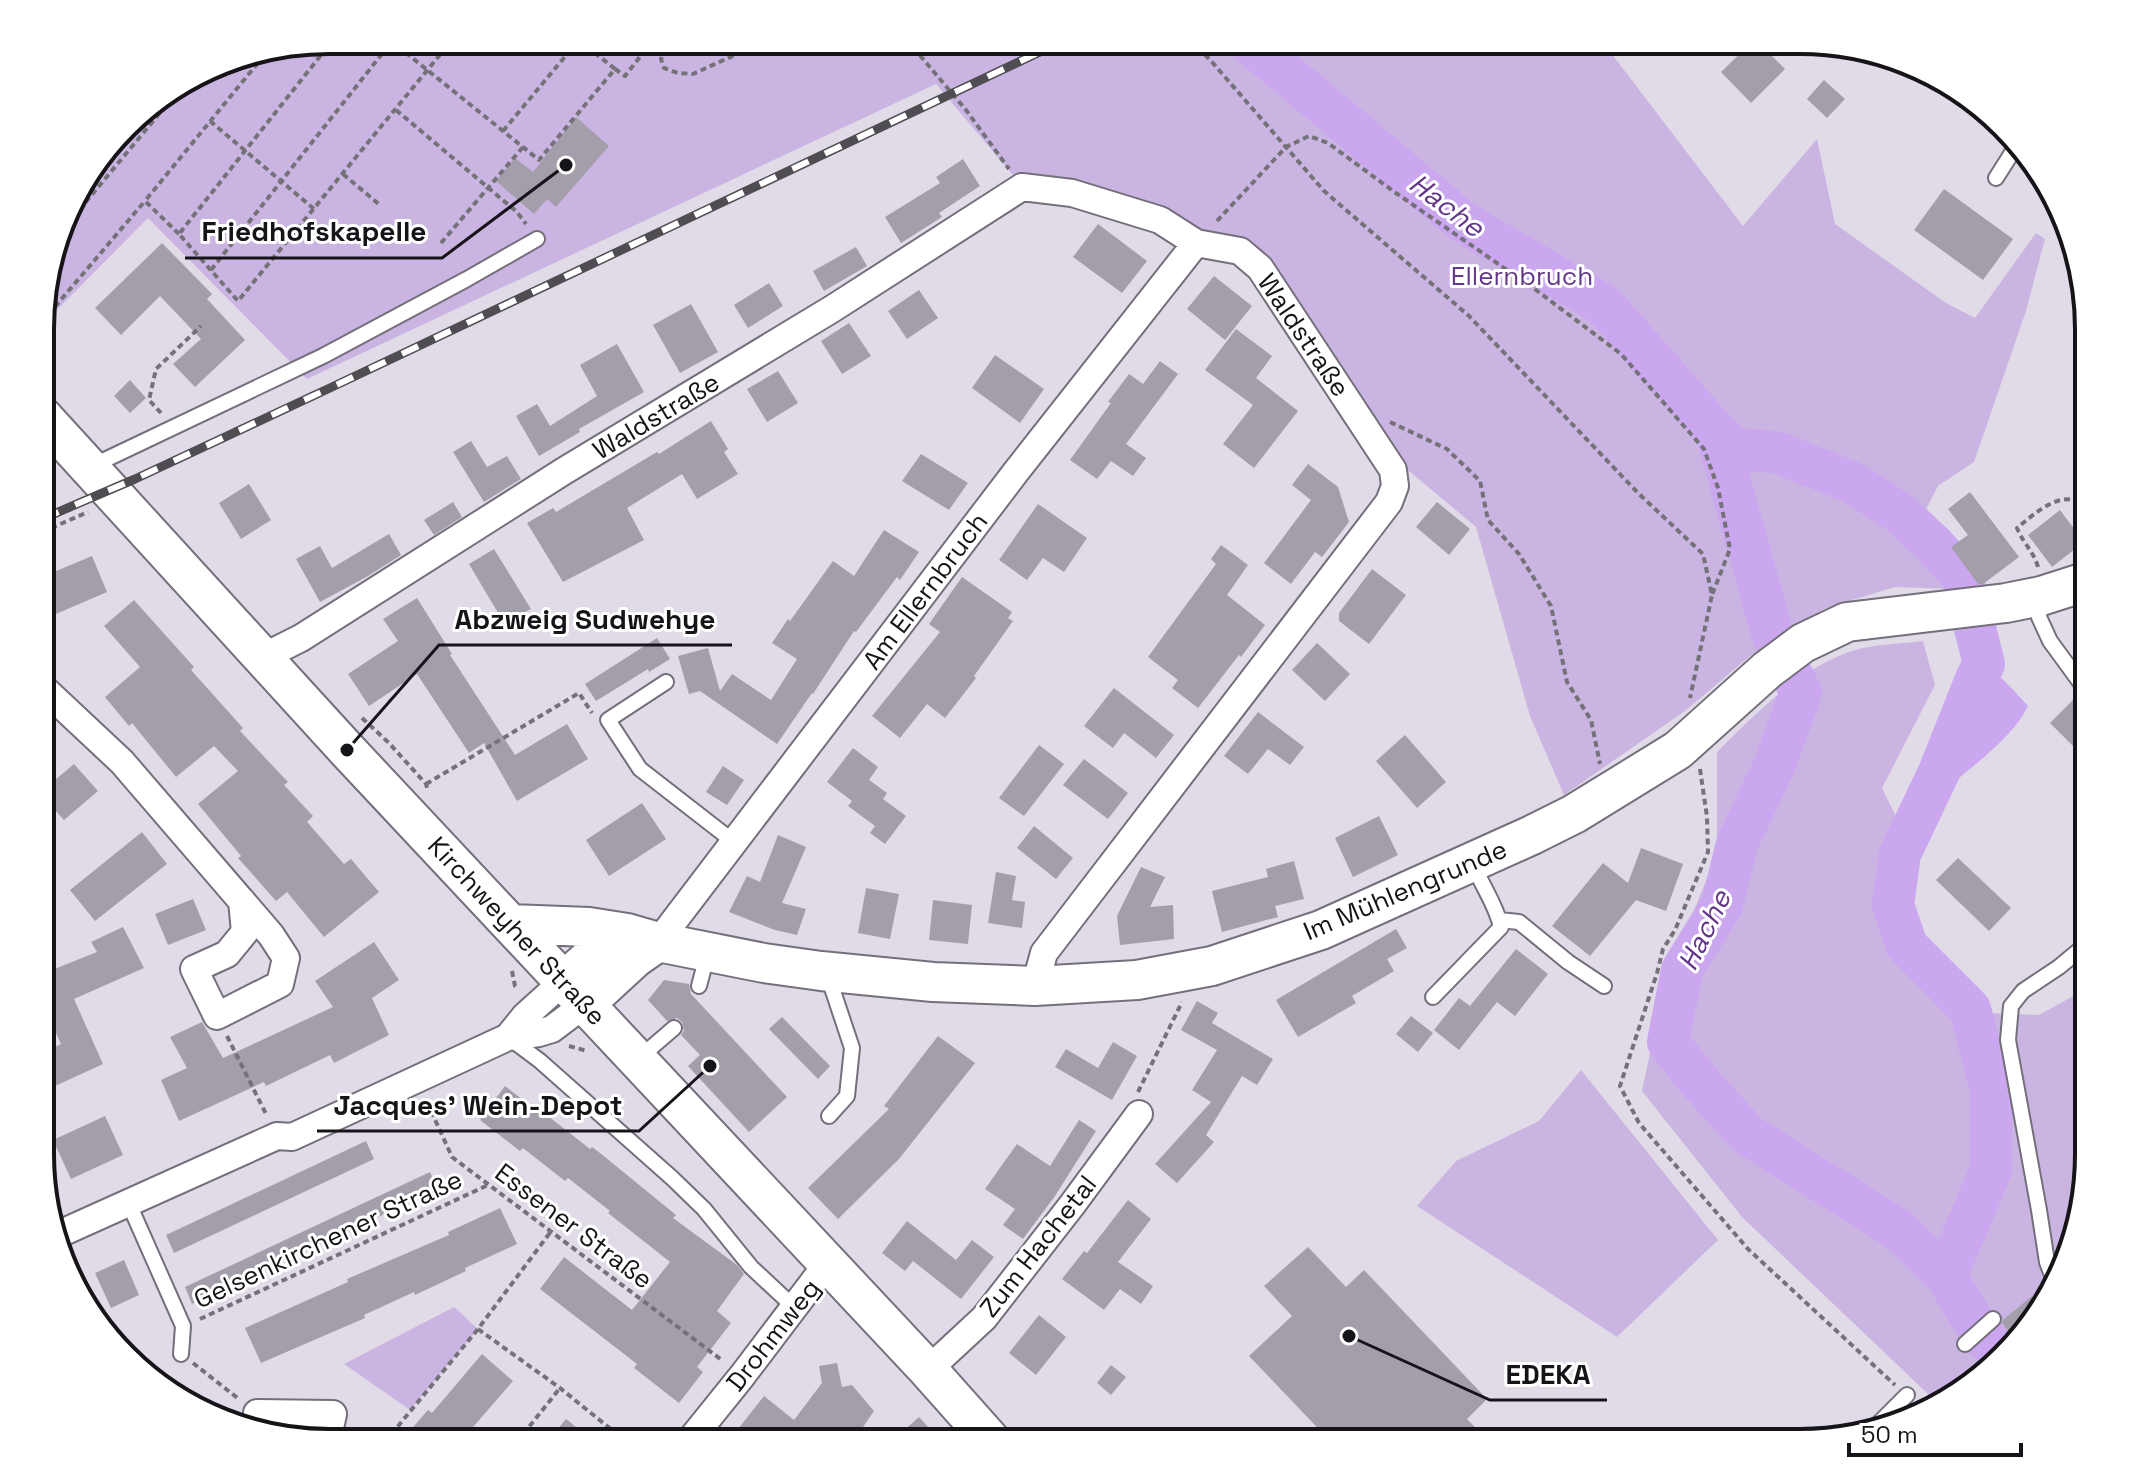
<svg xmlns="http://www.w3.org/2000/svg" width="2129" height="1483" font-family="'Space Grotesk',sans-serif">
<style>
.green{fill:#cab5e2}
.water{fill:#caa7ee}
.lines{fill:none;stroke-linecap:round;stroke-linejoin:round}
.river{stroke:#caa7ee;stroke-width:42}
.building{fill:#a49eab}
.lane-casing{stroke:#746f7b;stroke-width:18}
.street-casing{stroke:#746f7b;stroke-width:30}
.secondary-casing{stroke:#746f7b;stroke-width:42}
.path{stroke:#747179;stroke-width:4;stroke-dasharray:6 4;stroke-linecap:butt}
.lane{stroke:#fff;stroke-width:14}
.street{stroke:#fff;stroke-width:26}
.secondary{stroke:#fff;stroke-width:38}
.rail-casing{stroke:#4f4c52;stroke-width:9}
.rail{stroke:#fff;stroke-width:6;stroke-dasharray:18;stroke-linecap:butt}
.labels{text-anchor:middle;stroke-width:6;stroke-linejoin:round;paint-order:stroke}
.park-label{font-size:26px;fill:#633789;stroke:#fff}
.street-label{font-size:26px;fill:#161418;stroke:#fff}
.water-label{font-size:28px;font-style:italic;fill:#633689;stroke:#fff}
.rim{fill:none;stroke:#161418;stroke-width:4}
.leader{fill:none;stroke:#161418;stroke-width:3}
.callout-dot{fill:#161418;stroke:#fff;stroke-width:3}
.callout-label{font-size:28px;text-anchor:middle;font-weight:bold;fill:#161418;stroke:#fff;stroke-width:6;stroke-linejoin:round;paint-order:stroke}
</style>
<rect width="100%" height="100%" fill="#e1dbe8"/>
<path class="green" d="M329 40 1602 41 1743 226 1817 139 1835 224 1946 303 1975 318 2036 233 2045 239 2026 311 1974 462 1938 486 1921 519 1914 540 1948 575 1954 589 1895 587 1826 608 1799 623 1750 656 1685 711 1564 795 1530 716 1476 527 1403 466 1219 238 1163 216 1018 181 936 84 307 379 148 218 42 325V292L70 201 138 112 219 62Z
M1923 641 1935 685 1882 788 1901 827 1884 919 1911 966 1983 1013 2039 1015 2088 988V1172L2074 1247 2030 1330 1926 1413 1928 1394 1742 1217 1642 1091 1665 981 1717 854V752C1755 714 1802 666 1855 650 1876 644 1901 644 1923 641Z
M1581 1070 1718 1240 1617 1337 1417 1206 1456 1161 1539 1121Z
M454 1307 478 1329 410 1410 344 1364Z"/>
<path class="water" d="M1973 661C1996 668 2012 689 2028 706 2014 736 1976 763 1951 785L1932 766C1941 730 1947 688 1973 661Z"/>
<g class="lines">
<path class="river" d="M1246 40 1463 222 1604 305 1716 432 1773 636 1801 693 1774 766 1737 844 1722 905 1682 970 1668 1042 1699 1081 1748 1135 1899 1230 1946 1276 1982 1336 2001 1353
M1716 432 1735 449 1776 452 1854 483 1901 514 1934 545 1962 576 1984 664 1976 679 1939 772 1900 854 1893 905 1907 946 1970 1009 1991 1090V1170L1946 1276"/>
</g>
<path class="building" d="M1753 41H1757L1785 69 1751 103 1721 72Z
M1824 80 1845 99 1827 118 1807 99Z
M576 117 609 146 556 207 547 199 534 214 496 181 515 158 533 172Z
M963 159 980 186 939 213 942 217 901 243 885 217 940 183 936 177Z
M1944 189 2013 239 1983 280 1914 230Z
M1098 224 1147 261 1122 293 1073 257Z
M162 243 212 294 207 299 245 340 195 387 173 364 201 339 160 296 121 335 95 308Z
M856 247 867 266 824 291 813 271Z
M1214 276 1252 306 1225 340 1187 309Z
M769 283 783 306 748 328 734 305Z
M919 290 938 318 907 339 888 311Z
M691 304 718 352 680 373 653 325Z
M849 323 871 356 842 374 821 341Z
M1236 329 1272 356 1256 378 1298 411 1254 468 1223 444 1253 405 1205 370Z
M617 344 644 392 579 429 580 432 539 456 516 416 537 404 550 426 597 396 580 365Z
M995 355 1044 389 1020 423 972 388Z
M1160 361 1178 374 1126 444 1146 458 1133 476 1111 461 1097 479 1070 460 1111 403 1108 402 1129 374 1143 384Z
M778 371 798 403 767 422 747 389Z
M130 380 146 398 130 413 114 396Z
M711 421 728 449 724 452 738 474 697 499 682 474 627 508 644 540 563 582 527 523 553 508 556 512 657 452 659 454Z
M471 441 487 467 507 456 521 479 484 502 453 452Z
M921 454 968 483 949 510 902 481Z
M1308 464 1338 487 1349 522 1322 557 1315 552 1291 584 1264 563 1311 500 1292 485Z
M249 484 271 520 241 539 219 503Z
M1970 492 2019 557 1983 584H1978L1951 547 1968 535 1948 509Z
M453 502 462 517 434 535 424 520Z
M1437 502 1470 529 1449 555 1416 527Z
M1038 504 1087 538 1064 572 1043 558 1027 580 999 560Z
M2060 510 2084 542 2052 567 2028 535Z
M884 530 919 552 900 580 897 577 856 632 854 631 813 694 812 693 777 744 700 691 689 694 678 656 708 648 720 691 732 674 771 700 797 659 772 643 788 619 790 621 833 561 854 576Z
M389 534 401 555 368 576 320 602 296 559 320 546 332 568Z
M1221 545 1248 565 1227 595 1265 625 1241 657 1239 655 1198 708 1172 688 1178 680 1148 657 1216 564 1211 559Z
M494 549 531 609 504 623 469 564Z
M92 556 107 592 42 620V577Z
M1372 569 1406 595 1369 644 1339 621V613Z
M962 577 1012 612 1008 618 1013 621 974 676 976 678 945 718 927 704 900 738 872 716 940 632 929 624Z
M417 598 452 654 450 655 515 755 567 724 588 759 517 801 484 743 469 753 417 674 369 706 348 674 398 641 383 619Z
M134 600 194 667 191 670 243 728 240 731 288 782 284 785 313 816 307 822 344 864 351 859 379 892 324 937 287 892 276 901 238 858 241 856 198 804 238 771 214 746 176 777 132 723 129 726 105 697 140 667 104 626Z
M657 638 670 659 649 672 648 669 596 701 585 684Z
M1317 643 1350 674 1325 701 1292 670Z
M1114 688 1174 735 1156 758 1124 733 1113 748 1084 726Z
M2074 699 2088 713V736L2076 749 2050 723Z
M1258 712 1304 747 1290 765 1268 749 1248 774 1224 756Z
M1405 735 1446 782 1417 808 1376 761Z
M1039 745 1064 764 1024 816 999 798Z
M853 748 878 767 869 780 887 793 883 799 906 816 885 844 870 833 875 826 848 806 852 801 827 782Z
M1084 759 1128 793 1108 819 1063 785Z
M74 764 98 791 64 820 42 796V791Z
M723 766 744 780 727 805 706 792Z
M642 803 666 839 609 876 586 840Z
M1379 816 1398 855 1353 877 1335 838Z
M1034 826 1073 858 1056 879 1017 848Z
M142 832 167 864 95 921 70 890Z
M778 835 806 847 782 903 806 909 797 935 775 930 729 912 747 876 760 882Z
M1641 848 1683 864 1666 911 1636 900 1590 956 1552 926 1603 863 1628 883Z
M1958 858 2011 908 1989 931 1936 880Z
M1294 861 1304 899 1275 906 1278 917 1222 932 1212 891 1268 877 1266 869Z
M1141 867 1165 877 1150 907 1173 905 1174 939 1120 945 1117 916Z
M996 872 1016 876 1012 900 1025 902 1022 928 988 923Z
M866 888 899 894 890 939 858 933Z
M193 899 206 930 168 945 155 914Z
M933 900 972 905 968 944 929 940Z
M123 927 144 968 74 999 103 1064 42 1092V1053L61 1044 42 1002V974L97 952 91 942Z
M1396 929 1407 948 1387 959 1394 971 1352 996 1356 1003 1298 1037 1276 1000Z
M374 942 399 980 372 998 389 1035 334 1063 330 1055 266 1086 264 1082 179 1121 161 1080 187 1068 170 1037 202 1022 223 1058 333 1007 315 981Z
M1516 949 1548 974 1515 1016 1497 1002 1459 1050 1434 1030 1459 998 1470 1006Z
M664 980 689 984 691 994 787 1097 749 1132 688 1066 700 1055 681 1035 684 1031 682 1022 677 1018 667 1021 648 1000Z
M1197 1001 1218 1013 1212 1023 1273 1059 1257 1085 1242 1076 1206 1135 1214 1142 1177 1183 1155 1164 1211 1102 1192 1090 1217 1050 1181 1030Z
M1411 1016 1433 1033 1418 1052 1396 1034Z
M782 1017 830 1066 818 1079 769 1029Z
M938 1036 975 1063 899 1159 838 1219 808 1188 889 1109 884 1106Z
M1113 1042 1137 1056 1112 1100 1055 1067 1066 1049 1098 1068Z
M505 1086 546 1118 548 1116 590 1149 592 1147 600 1153 676 1215 673 1218 737 1265 744 1274 717 1311 731 1323 697 1367 703 1372 679 1403 634 1368 637 1364 540 1289 564 1257 632 1310 670 1262 608 1213 610 1211 568 1178 565 1181 523 1148 520 1151 480 1120Z
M105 1116 123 1155 71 1179 53 1140Z
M1079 1120 1096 1131 1055 1196 1023 1239 1003 1225 1015 1209 985 1189 1017 1144 1050 1166Z
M366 1141 374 1159 174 1253 166 1235Z
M430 1172 438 1189 192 1304 185 1287Z
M1128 1200 1151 1219 1118 1262 1153 1286 1141 1304 1120 1289 1104 1310 1062 1279 1084 1251 1087 1253Z
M500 1208 517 1244 465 1268 466 1271 415 1295 414 1292 364 1315 365 1318 261 1363 245 1328 348 1282 347 1279 449 1235 448 1232Z
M907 1221 956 1260 972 1240 994 1257 961 1299 913 1261 905 1271 882 1253Z
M1308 1247 1346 1287 1364 1270 1487 1399 1467 1419 1477 1429 1462 1443H1332L1249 1356 1292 1316 1264 1286Z
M124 1260 139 1295 111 1308 95 1273Z
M2032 1296 2041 1308 2030 1330 2016 1341 2002 1323 2003 1320Z
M1039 1315 1066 1337 1036 1375 1009 1353Z
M482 1354 513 1381 460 1442H400L428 1410 432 1413Z
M837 1363 842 1387 852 1385 874 1411 863 1427 891 1442 919 1417 943 1443H727L764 1396 794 1420 822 1383 819 1366Z
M1111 1365 1126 1377 1111 1395 1097 1383Z
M566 1419 596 1443 547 1442Z"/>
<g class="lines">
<g class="lane-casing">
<path id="lane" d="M1996 178 2015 148
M90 467 323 356 467 279 537 239
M2041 597 2039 617 2050 641 2088 693
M666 682 608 720 640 769 734 842
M1499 920 1519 922 1568 962 1604 986
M699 986 708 952
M1433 997 1501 927C1496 904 1481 885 1473 863
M508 1037 540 1061 672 1178 704 1209 751 1267 795 1308
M638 1059 674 1028
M829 1116 847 1096 852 1048 832 988 833 973
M129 1204 183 1326 181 1354
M2055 1283 2047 1262 2039 1210 2008 1040 2011 1006 2023 991 2059 967 2088 943
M1965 1344 1993 1319
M1877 1425 1907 1395"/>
</g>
<g class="street-casing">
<path id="street" d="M263 657 301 638 564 471 832 309 1022 187 1072 193 1160 220 1196 243 1240 251 1260 268 1393 470 1395 486 1389 502 1044 953 1035 986
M42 687 122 762 271 935 286 958 280 984 217 1016 194 969 227 954 245 932 242 901
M658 942 1015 473 1196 243
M508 1037 525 1016 564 981
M57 1235 277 1136 292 1137 508 1037 539 1033 552 1029 585 1004
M928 1370 984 1318 1072 1205 1139 1114
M257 1413 333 1414 327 1442
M688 1443 742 1376 827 1264"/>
</g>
<g class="secondary-casing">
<path id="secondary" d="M42 416 347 750 928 1370 993 1443
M510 924 589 927 627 933 658 942 764 963 821 971 933 982 1035 986 1137 980 1212 966 1321 930 1532 835 1574 814 1678 750 1767 670 1803 643 1847 622 2006 603 2041 596 2088 581
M564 981 600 949 627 933
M585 1004 635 958 658 942"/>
</g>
<path class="path" d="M333 40 179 234 238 301 452 40
M390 40 539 160 615 69 579 40
M672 40 668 44 661 59 664 68 678 73 693 74 748 49 756 40
M907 40 966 110 1009 169
M1191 40 1212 62 1324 191 1469 316 1638 493 1703 554 1712 595 1690 698
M615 69 625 76 653 40
M396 110 517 212 526 224
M210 121 314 209
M503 131 578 41
M343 174 381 206
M1217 221 1286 147 1309 136 1328 143 1393 191 1536 290 1621 354 1704 449 1718 488 1730 549 1712 595
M60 233 184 84
M179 234 145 201 266 53
M441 243 523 147
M211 270 393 40
M42 322 145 201
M161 413 149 400 156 369 201 326
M1390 422 1447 449 1480 481 1488 520 1519 554 1551 606 1567 682 1591 720 1600 764
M42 532 88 512
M2038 567C2034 552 2023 543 2017 528 2038 511 2064 486 2088 508
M362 718 389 743 426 784 428 791
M1700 769 1707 817 1708 852 1675 930 1663 949 1657 973 1620 1086 1639 1123 1748 1249 1895 1385
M426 784 579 693 592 713
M512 971 515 986 518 989
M227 1036 266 1114
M569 1046 587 1051
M1138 1092 1182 1002
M427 1102 452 1157 723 1361
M200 1319 488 1185
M478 1329 560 1388 628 1443
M193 1363 240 1400
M385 1442 478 1329 552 1230
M517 1442 560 1388"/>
<use href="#lane" class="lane"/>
<use href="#street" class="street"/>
<use href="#secondary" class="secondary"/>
<g class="rail-casing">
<path id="rail" d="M42 519 135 479 332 387 1065 40"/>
</g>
<use href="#rail" class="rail"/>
</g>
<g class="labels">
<g class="park-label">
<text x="1522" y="285">Ellernbruch</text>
</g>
<g class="street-label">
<text transform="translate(1304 335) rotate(56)" y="9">Waldstraße</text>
<text transform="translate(656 416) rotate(-31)" y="9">Waldstraße</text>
<text transform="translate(925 591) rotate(-53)" y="9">Am Ellernbruch</text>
<text transform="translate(1405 890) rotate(-23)" y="9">Im Mühlengrunde</text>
<text transform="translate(517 931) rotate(47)" y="9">Kirchweyher Straße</text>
<text transform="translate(574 1226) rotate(37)" y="9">Essener Straße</text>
<text transform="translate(328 1239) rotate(-25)" y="9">Gelsenkirchener Straße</text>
<text transform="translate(1038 1246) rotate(-52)" y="9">Zum Hachetal</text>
<text transform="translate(773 1335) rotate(-52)" y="9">Drohmweg</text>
</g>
<g class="water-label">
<text transform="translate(1447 205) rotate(37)" y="10">Hache</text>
<text transform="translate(1704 930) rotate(-64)" y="10">Hache</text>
</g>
</g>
<path d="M0 0H2129V1483H0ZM329 54H1800A275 275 0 0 1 2075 329V1154A275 275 0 0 1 1800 1429H329A275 275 0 0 1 54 1154V329A275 275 0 0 1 329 54Z" fill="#fff" fill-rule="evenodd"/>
<path class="rim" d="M329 54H1800A275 275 0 0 1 2075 329V1154A275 275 0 0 1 1800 1429H329A275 275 0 0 1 54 1154V329A275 275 0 0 1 329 54Z"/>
<path class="leader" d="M566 165L442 258H185M347 750L439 645H732M710 1066L639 1131H317M1349 1336L1490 1400H1607"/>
<g class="callout-dot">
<circle cx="566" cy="165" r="8"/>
<circle cx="347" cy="750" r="8"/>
<circle cx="710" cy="1066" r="8"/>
<circle cx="1349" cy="1336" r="8"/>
</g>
<g class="callout-label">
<text x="314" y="241">Friedhofskapelle</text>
<text x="585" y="629">Abzweig Sudwehye</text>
<text x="478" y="1115">Jacques’ Wein-Depot</text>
<text x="1548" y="1384">EDEKA</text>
</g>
<path d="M1849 1443v12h172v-12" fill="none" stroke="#161418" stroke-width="4"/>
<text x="1861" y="1443" font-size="24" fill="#161418" stroke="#ffffff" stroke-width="6" paint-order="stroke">50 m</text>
</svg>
